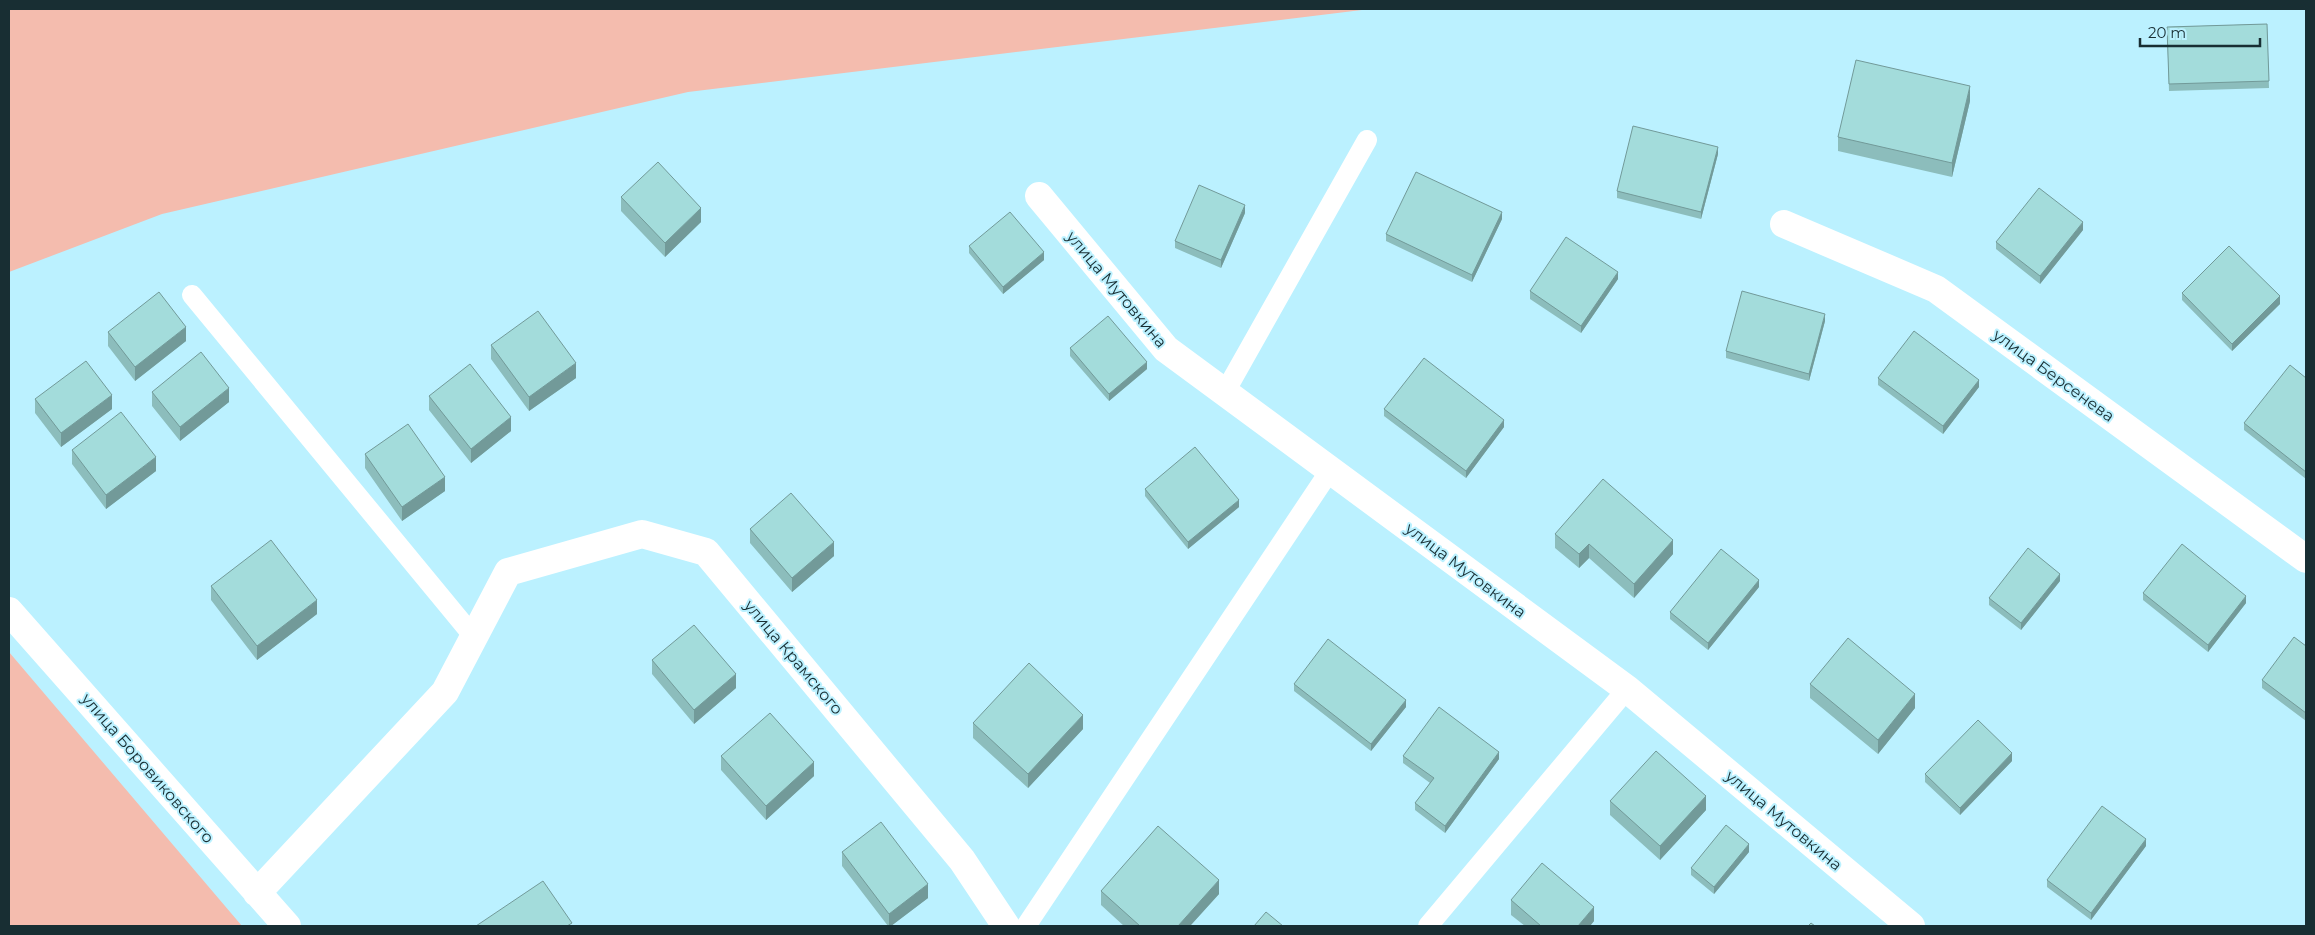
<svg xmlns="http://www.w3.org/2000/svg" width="2315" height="935" font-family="Montserrat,sans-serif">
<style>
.green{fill:#f4bcae}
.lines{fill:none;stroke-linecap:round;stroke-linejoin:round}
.service{stroke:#fff;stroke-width:20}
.minor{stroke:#fff;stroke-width:28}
.wall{fill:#8cbdbc}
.shaded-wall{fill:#729a99}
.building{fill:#a3dcdb;stroke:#729a99}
.labels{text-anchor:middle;stroke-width:4;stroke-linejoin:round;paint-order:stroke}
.street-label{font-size:16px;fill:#182e33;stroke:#bbf1ff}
</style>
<rect width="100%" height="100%" fill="#bbf1ff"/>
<path class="green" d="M9 9H1370L688 92 162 214 9 272Z
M9 652 242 926H9Z"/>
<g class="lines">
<path class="service" d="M192 295 474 637
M1225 392 1367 140
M1026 926 1331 469
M1428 926 1627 689"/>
<path class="minor" d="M1039 196 1166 349 1627 689 1911 926
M1784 224 1936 289 2306 559
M9 611 287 926
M257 893 445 692 508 572 642 534 706 552 962 860 1006 926"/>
</g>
<path class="wall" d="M2267 24 2269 88 2169 91 2167 27Z
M1970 101 1952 177 1838 151V137Z
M1718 154 1701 219 1617 198V191Z
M621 197 701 222 665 257 621 211Z
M1245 213 1221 268 1175 248V241Z
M1502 219 1472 282 1386 241V234Z
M2083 230 2040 284 1996 249V242Z
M969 246 1044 260 1003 294 969 253Z
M1618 279 1581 333 1530 299V291Z
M2182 293 2280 304 2232 351 2182 300Z
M1825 321 1809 381 1726 358V351Z
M108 332 186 341 135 381 108 346Z
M491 345 576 378 529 411 491 359Z
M1070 348 1147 369 1109 401 1070 356Z
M1878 378 1979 387 1943 434 1878 385Z
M2306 378V479L2244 430V423Z
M152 392 229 402 180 441 152 406Z
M429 396 511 431 471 463 429 410Z
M35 399 112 409 61 447 35 413Z
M1384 409 1504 427 1466 478 1384 416Z
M72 450 156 471 106 509 72 464Z
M365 454 445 491 402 521 365 468Z
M1145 489 1239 507 1188 549 1145 496Z
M750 529 834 556 792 592 750 543Z
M1555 534 1673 554 1634 598 1589 558 1579 568 1555 548Z
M2060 581 2021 630 1989 605V598Z
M211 586 317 614 257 660 211 600Z
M1759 587 1708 650 1670 619V612Z
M2143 593 2246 603 2208 652 2143 600Z
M2306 646V721L2262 688V680Z
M652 660 736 688 694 724 652 674Z
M1294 684 1406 707 1371 751 1294 691Z
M1810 684 1915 708 1878 754 1810 698Z
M973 723 1083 729 1028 788 973 738Z
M721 756 814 776 766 820 721 770Z
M1403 756 1499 759 1445 833 1415 810V803L1430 783 1403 763Z
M2012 761 1960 815 1925 782V774Z
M1610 801 1706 810 1660 860 1610 815Z
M2146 846 2091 920 2047 887V880Z
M842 852 928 898 891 926H888L842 866Z
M1749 852 1714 894 1691 875V868Z
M1101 891 1219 894 1190 926H1124L1101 905Z
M1511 900 1594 921 1590 926H1525L1511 915Z"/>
<path class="shaded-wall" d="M1970 86V101L1952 177V163Z
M1718 147V154L1701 219V212Z
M1245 205V213L1221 268V260Z
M701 208V222L665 257V243Z
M1502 212V219L1472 282V275Z
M2083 222V230L2040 284V276Z
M1044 252V260L1003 294V287Z
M1618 272V279L1581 333V326Z
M2280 296V304L2232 351V344Z
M1825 314V321L1809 381V374Z
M186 327V341L135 381V367Z
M1147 362V369L1109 401V394Z
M576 363V378L529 411V397Z
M1979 380V387L1943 434V426Z
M229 388V402L180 441V427Z
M112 395V409L61 447V433Z
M511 417V431L471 463V449Z
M1504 420V427L1466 478V471Z
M156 457V471L106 509V495Z
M445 477V491L402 521V507Z
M1239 500V507L1188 549V542Z
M1673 540V554L1634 598V584Z
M834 542V556L792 592V578Z
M1589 544V558L1579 568V554Z
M2060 574V581L2021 630V623Z
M1759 580V587L1708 650V643Z
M2246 596V603L2208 652V645Z
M317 600V614L257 660V646Z
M736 674V688L694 724V710Z
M1915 694V708L1878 754V740Z
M1406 700V707L1371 751V744Z
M1083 715V729L1028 788V774Z
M1499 752V759L1445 833V826Z
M2012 753V761L1960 815V808Z
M814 762V776L766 820V806Z
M1706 796V810L1660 860V846Z
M2146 839V846L2091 920V913Z
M1749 844V852L1714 894V887Z
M1219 880V894L1190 926H1178Z
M928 884V898L891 926H889V914Z
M1594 907V921L1590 926H1578Z"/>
<path class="building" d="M2267 24 2269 81 2169 84 2167 27Z
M1856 60 1970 86 1952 163 1838 137Z
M1633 126 1718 147 1701 212 1617 191Z
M658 162 701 208 665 243 621 197Z
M1416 172 1502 212 1472 275 1386 234Z
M1199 185 1245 205 1221 260 1175 241Z
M2039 188 2083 222 2040 276 1996 242Z
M1010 212 1044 252 1003 287 969 246Z
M1566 237 1618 272 1581 326 1530 291Z
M2229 246 2280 296 2232 344 2182 293Z
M1742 291 1825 314 1809 374 1726 351Z
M159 292 186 327 135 367 108 332Z
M538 311 576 363 529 397 491 345Z
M1108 316 1147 362 1109 394 1070 348Z
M1914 331 1979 380 1943 426 1878 378Z
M201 352 229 388 180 427 152 392Z
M1424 358 1504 420 1466 471 1384 409Z
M86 361 112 395 61 433 35 399Z
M470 364 511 417 471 449 429 396Z
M2290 365 2306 378V472L2244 423Z
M121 412 156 457 106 495 72 450Z
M408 424 445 477 402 507 365 454Z
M1195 447 1239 500 1188 542 1145 489Z
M1603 479 1673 540 1634 584 1589 544 1579 554 1555 534Z
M791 493 834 542 792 578 750 529Z
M271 540 317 600 257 646 211 586Z
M2182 544 2246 596 2208 645 2143 593Z
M2028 548 2060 574 2021 623 1989 598Z
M1721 549 1759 580 1708 643 1670 612Z
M694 625 736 674 694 710 652 660Z
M2294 637 2306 646V713L2262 680Z
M1848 638 1915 694 1878 740 1810 684Z
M1328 639 1406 700 1371 744 1294 684Z
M1029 663 1083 715 1028 774 973 723Z
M1439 707 1499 752 1445 826 1415 803 1434 778 1403 756Z
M770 713 814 762 766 806 721 756Z
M1978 720 2012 753 1960 808 1925 774Z
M1656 751 1706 796 1660 846 1610 801Z
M2102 806 2146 839 2091 913 2047 880Z
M881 822 928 884 889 914 842 852Z
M1726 825 1749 844 1714 887 1691 868Z
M1158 826 1219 880 1178 926H1140L1101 891Z
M1542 863 1594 907 1578 926H1541L1511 900Z
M543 881 572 923 567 926H476Z
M1266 912 1283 926H1254Z
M1811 923 1815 926H1808Z"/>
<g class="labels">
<g class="street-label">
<text transform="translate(1117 289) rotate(50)" y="6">улица Мутовкина</text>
<text transform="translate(2054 375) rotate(36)" y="6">улица Берсенева</text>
<text transform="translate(1466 570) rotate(37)" y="6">улица Мутовкина</text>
<text transform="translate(794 657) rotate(50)" y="6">улица Крамского</text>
<text transform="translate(148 768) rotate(49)" y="6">улица Боровиковского</text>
<text transform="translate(1784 820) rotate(40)" y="6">улица Мутовкина</text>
</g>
</g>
<rect width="2315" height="935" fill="none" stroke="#182e33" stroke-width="20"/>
<path d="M2140 38v8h120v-8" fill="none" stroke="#182e33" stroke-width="2.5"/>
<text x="2148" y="38" font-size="15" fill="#182e33" stroke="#bbf1ff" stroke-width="4" paint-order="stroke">20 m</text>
</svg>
